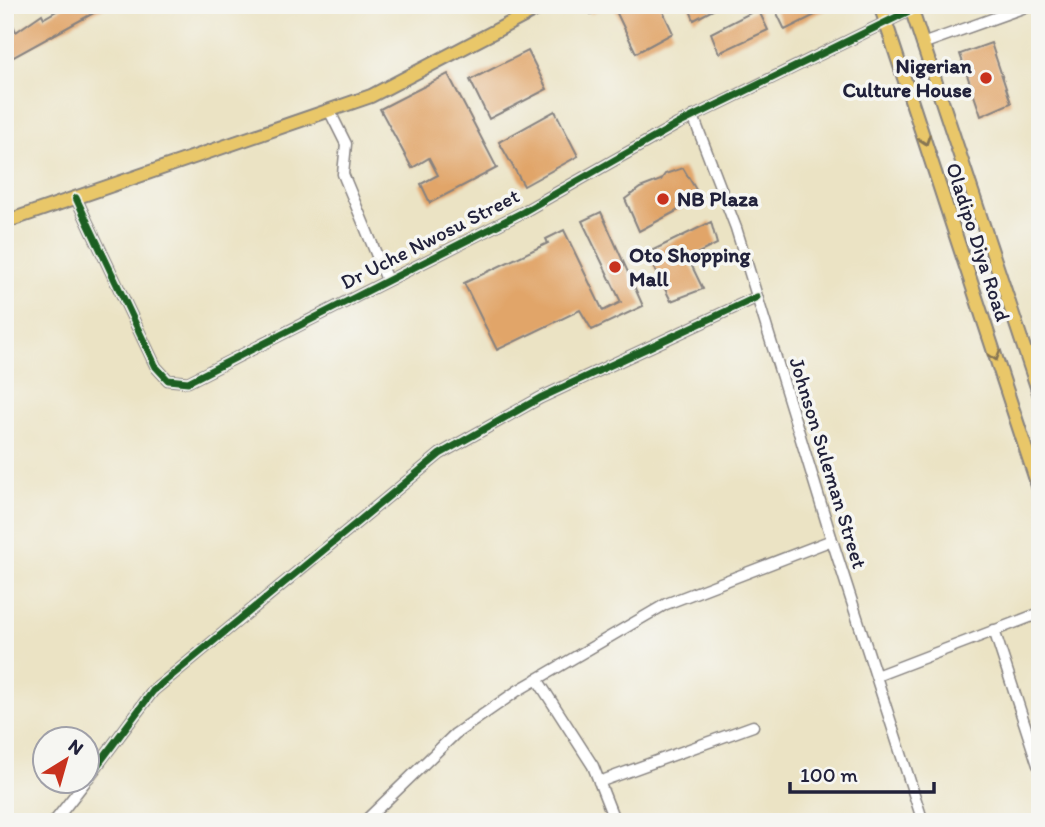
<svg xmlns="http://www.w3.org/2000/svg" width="1045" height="827" font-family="Itim,sans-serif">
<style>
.building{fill:#e1a569}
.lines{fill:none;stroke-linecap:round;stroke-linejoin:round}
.minor-casing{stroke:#868280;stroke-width:13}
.major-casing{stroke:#868280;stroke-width:16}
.minor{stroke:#fff;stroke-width:10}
.major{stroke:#e9c769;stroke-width:12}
.cycleway-casing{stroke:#f6f6f2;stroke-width:11}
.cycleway{stroke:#1b5e20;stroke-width:7}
.oneway{stroke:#867452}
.poi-dot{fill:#c8321e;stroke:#f6f6f2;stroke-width:2.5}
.labels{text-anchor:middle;stroke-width:7;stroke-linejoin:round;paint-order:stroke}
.poi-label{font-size:21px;font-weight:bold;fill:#22223b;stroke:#f6f6f2;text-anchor:start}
.street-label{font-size:21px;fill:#22223b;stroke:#f6f6f2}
</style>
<rect width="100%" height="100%" fill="#f6f6f2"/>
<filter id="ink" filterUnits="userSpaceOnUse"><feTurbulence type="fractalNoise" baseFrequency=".0143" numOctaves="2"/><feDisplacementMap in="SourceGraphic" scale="14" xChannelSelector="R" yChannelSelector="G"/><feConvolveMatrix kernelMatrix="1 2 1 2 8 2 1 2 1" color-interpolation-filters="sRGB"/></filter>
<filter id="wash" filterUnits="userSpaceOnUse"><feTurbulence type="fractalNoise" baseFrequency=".00686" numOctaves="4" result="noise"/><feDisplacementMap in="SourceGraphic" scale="28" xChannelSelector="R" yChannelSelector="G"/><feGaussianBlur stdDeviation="1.57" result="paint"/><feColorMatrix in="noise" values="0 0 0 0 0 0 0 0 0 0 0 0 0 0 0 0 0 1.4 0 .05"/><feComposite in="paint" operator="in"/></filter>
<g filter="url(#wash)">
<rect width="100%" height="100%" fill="#ebe3c4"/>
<g id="blocks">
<path class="building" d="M67 5H108L12 58 5 47V32L14 27 16 32 42 14 44 18Z
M586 5H608L591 14Z
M613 5H660L673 33 636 53Z
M688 5H722L694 20Z
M773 5H835L785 30Z
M758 9 768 30 719 53 711 33Z
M991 43 1011 103 981 116 960 54Z
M528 51 547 89 489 119 470 80Z
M448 74 497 168 430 203 421 184 438 175 429 158 412 168 380 109Z
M555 111 578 156 524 186 499 142Z
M683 168 701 198 639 231 625 199 640 188 661 180 665 174Z
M601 212 643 306 592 330 580 310 497 350 464 283 548 243 546 239 564 230 603 311 621 302 582 221Z
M711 222 717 244 688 258 703 289 671 301 647 253Z"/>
</g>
</g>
<g filter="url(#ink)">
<use href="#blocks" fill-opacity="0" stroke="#868280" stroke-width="2"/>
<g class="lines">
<g class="minor-casing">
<path id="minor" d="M922 44 1031 5
M329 110 346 144 343 174 387 280
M693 116 736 228 832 540 923 822
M76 198 156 367 168 380 188 382 523 212 678 124 911 10
M994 630 1038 765
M876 676 1040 613
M537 679 593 766 615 822
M88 778 153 691 440 454 540 398 757 297
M599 782 753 726
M54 822 85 782
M364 822 455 734 517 691 666 604 832 540"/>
</g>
<g class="major-casing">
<path id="major" d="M880 5 1040 492
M910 5 1040 396
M5 222 371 96 545 5"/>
</g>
<use href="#minor" class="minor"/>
<use href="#major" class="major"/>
<g class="cycleway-casing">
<path id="cycleway" d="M76 198 156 367 168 380 188 382 523 212 678 124 911 10
M88 778 153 691 440 454 540 398 757 297"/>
</g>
<use href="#cycleway" class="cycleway"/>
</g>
<defs><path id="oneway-chevron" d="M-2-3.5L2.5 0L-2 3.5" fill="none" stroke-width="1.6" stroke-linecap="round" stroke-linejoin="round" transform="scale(1.75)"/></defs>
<g class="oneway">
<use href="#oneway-chevron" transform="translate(925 140) rotate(72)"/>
<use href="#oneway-chevron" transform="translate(995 356) rotate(72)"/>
</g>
</g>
<g class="poi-dot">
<circle cx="986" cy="78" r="7"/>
<circle cx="663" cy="199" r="7"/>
<circle cx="615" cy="267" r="7"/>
</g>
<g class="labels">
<g class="poi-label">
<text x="972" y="73" text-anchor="end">Nigerian<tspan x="972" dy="24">Culture House</tspan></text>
<text x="677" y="206">NB Plaza</text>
<text x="629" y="262">Oto Shopping<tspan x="629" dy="24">Mall</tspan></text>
</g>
<g class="street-label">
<text transform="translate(430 239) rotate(-27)" y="7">Dr Uche Nwosu Street</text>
<text transform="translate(978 242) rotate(72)" y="7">Oladipo Diya Road</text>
<text transform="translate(828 463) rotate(73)" y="7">Johnson Suleman Street</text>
</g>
</g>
<rect width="1045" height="827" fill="none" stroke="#f6f6f2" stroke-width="28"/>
<g transform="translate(66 760) rotate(37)"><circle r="33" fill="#f6f6f2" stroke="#a1a1a9" stroke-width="2"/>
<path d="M0-5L12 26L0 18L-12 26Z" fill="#c8321e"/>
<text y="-10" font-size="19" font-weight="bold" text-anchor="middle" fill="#22223b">N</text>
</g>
<path d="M790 782v10h144v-10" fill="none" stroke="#22223b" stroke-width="3.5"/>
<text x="800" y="782" font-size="21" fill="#22223b" stroke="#f6f6f2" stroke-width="5" paint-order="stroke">100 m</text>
</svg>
